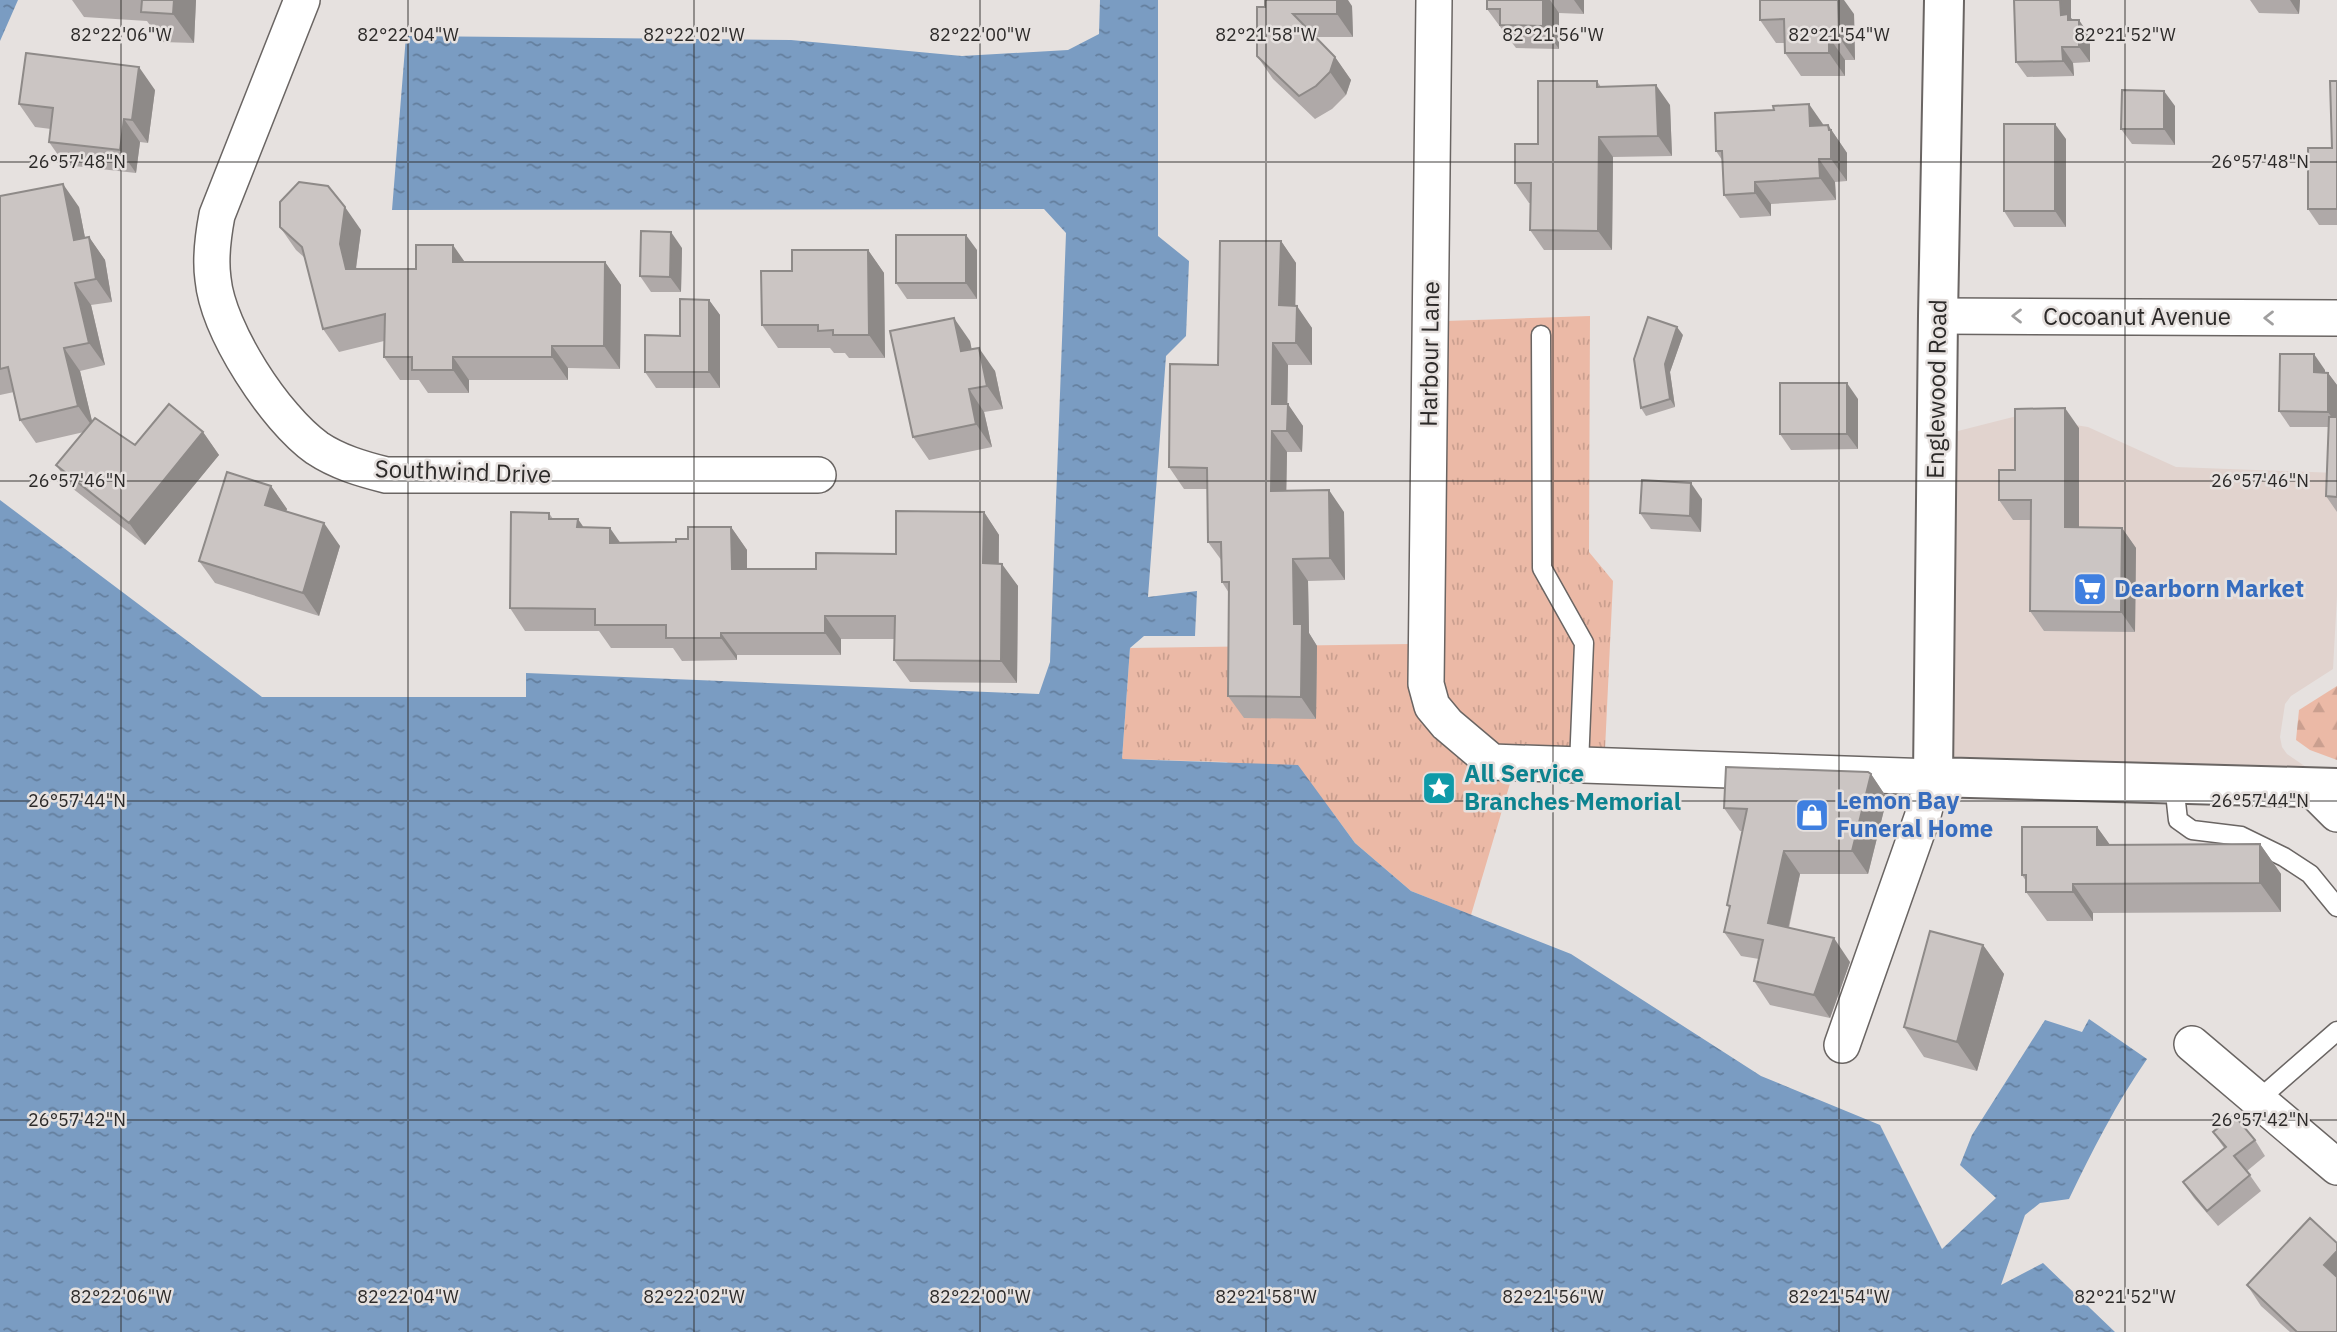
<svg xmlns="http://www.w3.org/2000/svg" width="2337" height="1332" font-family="'IBM Plex Sans',sans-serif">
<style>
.built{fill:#e1d3ce}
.forest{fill:url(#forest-firs)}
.park{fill:url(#park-tufts)}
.water{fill:url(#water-ripples)}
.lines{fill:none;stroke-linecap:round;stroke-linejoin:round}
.service-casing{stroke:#6a6563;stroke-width:21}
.minor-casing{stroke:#6a6563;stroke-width:38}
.tertiary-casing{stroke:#6a6563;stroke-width:42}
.service{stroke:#fff;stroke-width:18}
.minor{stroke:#fff;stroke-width:35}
.tertiary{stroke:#fff;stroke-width:38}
.wall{fill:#afa9a8}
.shaded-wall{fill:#8e8a88}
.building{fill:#cbc5c3;stroke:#8e8a88;stroke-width:2}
.oneway{stroke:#a09f9f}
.ticks{fill:none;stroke:#2c2a29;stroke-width:2;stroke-opacity:0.45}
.labels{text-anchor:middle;stroke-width:5;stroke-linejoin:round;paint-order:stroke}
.street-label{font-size:24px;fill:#2c2a29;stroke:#e6e1df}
.shop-label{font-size:24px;font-weight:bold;fill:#366cbe;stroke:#e6e1df;text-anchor:start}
.culture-label{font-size:24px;font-weight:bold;fill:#0d838f;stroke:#e6e1df;text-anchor:start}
.ticks-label{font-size:18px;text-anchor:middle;fill:#2c2a29;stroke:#e6e1df;stroke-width:5;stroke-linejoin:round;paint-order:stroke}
</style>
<defs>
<pattern id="forest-firs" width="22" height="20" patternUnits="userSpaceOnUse" patternTransform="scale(1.75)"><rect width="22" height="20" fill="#ebb9a6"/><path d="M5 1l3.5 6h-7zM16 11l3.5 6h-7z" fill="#ca9f8f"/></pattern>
<pattern id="park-tufts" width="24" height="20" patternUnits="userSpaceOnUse" patternTransform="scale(1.75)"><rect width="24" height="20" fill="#ebb9a6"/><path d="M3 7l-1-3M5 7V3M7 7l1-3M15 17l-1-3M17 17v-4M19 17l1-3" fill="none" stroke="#ca9f8f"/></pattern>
<pattern id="water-ripples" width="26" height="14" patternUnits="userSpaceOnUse" patternTransform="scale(1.75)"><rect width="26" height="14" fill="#7a9cc2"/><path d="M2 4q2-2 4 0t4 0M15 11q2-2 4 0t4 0" fill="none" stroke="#647f9e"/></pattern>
</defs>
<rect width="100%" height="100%" fill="#e6e1df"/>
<path class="built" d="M2017 416 2088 427 2176 467 2337 473V596L2333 669 2291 696 2285 704 2280 737 2282 747 2287 754 2306 767 1951 758 1954 432Z"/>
<path class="forest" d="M2337 686V760L2310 750 2296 740 2299 710Z"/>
<path class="park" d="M1590 316 1589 552 1613 581 1604 771 1514 770 1471 915 1411 891 1355 843 1333 813 1226 762 1122 759 1130 648 1410 644 1445 321Z"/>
<path class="water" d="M0 0H18L0 41Z
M1100 0H1158V236L1189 261 1186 336 1166 356 1148 597 1197 591 1195 636H1144L1130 648 1122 759 1298 765 1355 843 1411 891 1571 954 1761 1076 1880 1125 1942 1249 1996 1198 1960 1165 1972 1135 2045 1020 2082 1032 2089 1019 2147 1059C2117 1102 2092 1151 2069 1199L2040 1203 2025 1215 2001 1285 2043 1263 2115 1332H0V500L262 697H526V673L1039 694 1050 662 1066 233 1044 209 392 210 406 36 791 40 962 56 1068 50 1099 34Z"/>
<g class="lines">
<g class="service-casing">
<path id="service" d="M1541 335 1542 568 1584 643 1579 765
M2174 784 2178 820 2192 830 2241 836 2284 857 2310 874 2337 907
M2258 1100 2337 1031"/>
</g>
<g class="minor-casing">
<path id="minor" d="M302 0 217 215C213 236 210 258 213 279 218 331 275 418 317 448 338 462 362 469 386 475H818
M1434 0 1426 684 1432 706 1447 724 1492 762 1933 777 1923 815 1842 1045
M1938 316 2337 318
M2311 788 2337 814
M2192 1044 2337 1167"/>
</g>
<g class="tertiary-casing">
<path id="tertiary" d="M1944 0 1938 316 1933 777 2337 788"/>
</g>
<use href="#service" class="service"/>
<use href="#minor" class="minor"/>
<use href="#tertiary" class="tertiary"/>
</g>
<path class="wall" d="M72 0H196L194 43 162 42 147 21 84 17Z
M1487 0H1584V14L1559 13V49L1516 48 1487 9Z
M2250 0H2300L2299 14 2259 13Z
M1352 6 1353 37H1315L1335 57 1351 80 1346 95 1332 109 1315 119 1273 79 1257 56V7Z
M1854 14 1855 60H1845V76H1801L1785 53V43H1776L1760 20Z
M2071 18 2090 36V62L2073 63 2074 76 2027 77 2016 62Z
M1597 81 1601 87 1670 105 1672 156 1613 157 1612 250H1544L1530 230V203H1529L1515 183 1538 144Z
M2337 81V225H2319L2308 209 2332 148Z
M155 90 148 143 140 142 136 173 65 165 49 142 51 129 35 127 19 104Z
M2175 106V145L2132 144 2121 129Z
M1828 125 1847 153V181L1835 182 1836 200 1771 204V216L1740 218 1724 195 1722 160 1716 151Z
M2066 139V227H2014L2004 211Z
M0 196 79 207 85 238 89 237 105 260 112 302 91 305 105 365 80 371 92 422 135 445 203 432 219 455 145 545 72 488 56 465 84 432 36 443 20 420 14 392 0 395Z
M280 227 361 230 356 269H416L464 262H605L621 285 620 369 568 368V380H469V393H428L419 380H400L384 357V341L339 352 323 329 305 258 296 250Z
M1281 241 1296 263 1295 306 1312 328V365H1288L1287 404 1303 426 1302 452H1287L1286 490 1344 512 1345 580 1308 581 1309 633 1317 646 1316 719 1244 718 1228 696 1229 593 1222 582V561L1208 542 1207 489H1184L1169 467 1218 365Z
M682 248 681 292H651L640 276Z
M868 250 884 273 885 358H849L845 353H834L830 348H778L762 325 792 271Z
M977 250V299H907L896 283Z
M709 300 720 315V388H656L645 372 680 336Z
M1683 335 1670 372 1675 407 1646 416 1641 408Z
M970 341 971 349 995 371 1003 409 984 412 992 447 929 460 913 437Z
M2325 370V373H2328L2337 385V512L2326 496 2329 427H2290L2279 411Z
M1858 399V449L1791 450 1780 434Z
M2079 428V528H2122L2136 548 2135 632 2044 631 2030 611 2031 520H2013L1999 500 2015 470Z
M271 486 287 509 286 511 340 546 319 616 215 583 199 561Z
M1702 499 1701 532 1651 529 1640 513Z
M984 512 999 535V564L1018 586 1017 683 910 682 894 660 895 639H841V655H737V660L682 661 673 648H611L599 631H525L510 608 549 513 553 519 584 528 621 543 676 542 731 527 747 550V569H816L896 554Z
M1871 774 1887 798 1868 874H1800L1789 928 1850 962 1830 1018 1770 1005 1754 981 1759 959 1741 956 1724 932 1730 908 1727 905 1743 831H1740L1724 808Z
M2097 827 2110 845 2260 844 2281 874V912L2093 913V921H2047L2026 892V881L2022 875Z
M1983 945 2004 974 1977 1071 1924 1057 1904 1027Z
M2213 1132 2255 1140 2265 1156 2247 1171 2261 1191 2218 1226 2194 1198 2183 1182 2224 1148Z
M2247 1285 2337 1332H2290L2261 1306Z"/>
<path class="shaded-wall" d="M174 0H196L194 43 173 14Z
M1337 0H1348L1352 6 1353 37 1337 14Z
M1543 0H1550L1559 13V49L1543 26Z
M1574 0H1584V14Z
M1838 0H1844L1854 14 1855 60 1839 37Z
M2060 0H2071V18L2079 29V20L2090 36V62L2079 47 2061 15Z
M2290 0H2300L2299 14Z
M1829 37 1845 60V76L1829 53Z
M2062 47 2073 63 2074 76 2063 61Z
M1335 57 1351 80 1346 95 1330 72Z
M139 67 155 90 148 143 132 120Z
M1656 85 1670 105 1672 156 1658 136Z
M2164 91 2175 106V145L2164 129Z
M1809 104 1825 127 1810 126Z
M124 119 140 142 136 173 120 150Z
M2055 124 2066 139V227L2055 211Z
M1828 125 1847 153V181L1831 159Z
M1599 137 1613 157 1612 250 1598 231Z
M1819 159 1835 182 1836 200 1820 178Z
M1755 182 1771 204V216L1755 193Z
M63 184 79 207 90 263 74 240Z
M345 207 361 230 356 267 362 292 346 269 340 244Z
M671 232 682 248 681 292 670 277Z
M966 235 977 250V299L966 283Z
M89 237 105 260 112 302 96 279Z
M1281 241 1296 263 1295 327 1279 305Z
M453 245 469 268 453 262Z
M868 250 884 273 885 358 869 335Z
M605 262 621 285 620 369 604 346Z
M75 283 91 305 105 365 89 343Z
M709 300 720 315V388L709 372Z
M1297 306 1312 328V365L1296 343Z
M954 318 970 341 977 374 961 351Z
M1677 327 1683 335 1670 372 1675 407 1670 399 1665 364Z
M1273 343 1288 365 1287 425 1272 404Z
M552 346 568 368V380L552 357Z
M64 348 80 371 94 429 78 406Z
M979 348 995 371 1003 409 987 386Z
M2314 354 2325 370V388L2314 372Z
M453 357 469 380V393L453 370Z
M2328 373 2337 385V425L2328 412Z
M1847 383 1858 399V449L1847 434Z
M969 389 984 412 992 447 976 424Z
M1288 404 1303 426 1302 452 1287 431Z
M2065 408 2079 428V547L2065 527Z
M1272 431 1287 452 1286 512 1271 491Z
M203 432 219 455 145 545 129 523Z
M1691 483 1702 499 1701 532 1690 516Z
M271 486 287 509 281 528 265 505Z
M1329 490 1344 512 1345 580 1330 558Z
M984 512 999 535 998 586 983 563Z
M578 519 593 541 577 527Z
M324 523 340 546 319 616 303 593Z
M731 527 747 550V592L732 569Z
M610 528 626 551 610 543Z
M2122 528 2136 548 2135 632 2121 612Z
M1293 559 1308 581 1309 633 1317 646 1316 719 1301 697 1294 624Z
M1002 564 1018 586 1017 683 1001 661Z
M825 616 841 639V655L825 633Z
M721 633 737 655V660L721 638Z
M1871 774 1887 798 1868 874 1852 851Z
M2097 827 2118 856 2097 845Z
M2260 844 2281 874V912L2260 883Z
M1784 851 1800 874 1784 947 1768 923Z
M2073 884 2093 913V921L2073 892Z
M1834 938 1850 962 1830 1018 1814 995Z
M1983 945 2004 974 1977 1071 1957 1042Z
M2337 1251V1283L2324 1265Z"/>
<path class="building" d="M142 0H174L173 14 141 12Z
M1265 0H1337V14H1293L1335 57 1330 72 1316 86 1299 96 1257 56V7H1265Z
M1487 0H1543V26L1500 25V9H1487Z
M1760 0H1838L1839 37H1829V53H1785L1784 19 1760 20Z
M2014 0H2060L2061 15 2068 14V20H2079V47H2062L2063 61 2016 62Z
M26 53 139 67 132 120 124 119 120 150 49 142 53 108 19 104Z
M1538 81H1597V87L1656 85 1658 136 1599 137 1598 231 1530 230 1531 183H1515V144H1538Z
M2330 81H2337V209H2308V148H2332Z
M2122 90 2164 91V129H2121Z
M1809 104 1810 126 1828 125 1829 130H1831V159H1819L1820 178 1755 182V193L1724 195 1722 151H1716L1715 113 1774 110 1773 106Z
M2004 124H2055V211H2004Z
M299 182 328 186 345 207 340 244 346 269H416V245H453V262H605L604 346H552V357H453V370H412V357H384L385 314 323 329 302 247 280 227V202Z
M63 184 74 240 89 237 96 279 75 283 89 343 64 348 78 406 20 420 8 367 0 369V196Z
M641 231 671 232 670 277 640 276Z
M896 235H966V283H896Z
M1220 241H1281L1279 305 1297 306 1296 343H1273L1272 404H1288L1287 431H1272L1271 491 1329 490 1330 558 1293 559 1294 624H1302L1301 697 1228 696 1229 582H1222L1221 542H1208L1207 468 1169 467 1170 364 1218 365Z
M792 250H868L869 335H833V330L818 331V325H762L761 271H792Z
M680 299 709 300V372H645V335L680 336Z
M1648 317 1677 327 1665 364 1670 399 1641 408 1634 359Z
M954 318 961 351 979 348 987 386 969 389 976 424 913 437 890 331Z
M2280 354H2314V372L2328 373V412L2279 411Z
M1780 383H1847V434H1780Z
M169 404 203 432 129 523 56 465 95 418 135 445Z
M2065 408V527L2122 528 2121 612 2030 611 2031 500H1999V470H2015V409Z
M2329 417H2337V497L2326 496Z
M227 472 271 486 265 505 324 523 303 593 199 561Z
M1642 480 1691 483 1690 516 1640 513Z
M896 511 984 512 983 563 1002 564 1001 661 894 660 895 616H825V633H721V638H666V625H595V609L510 608 511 512 549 513V519H578L577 527 610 528V543L676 542V539H688V527H731L732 569H816V553L896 554Z
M1726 767 1868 772 1871 774 1852 851H1784L1768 923 1834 938 1814 995 1754 981 1763 940 1724 932 1730 906 1727 905 1747 809 1724 808Z
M2022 827H2097V845L2260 844V883L2073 884V892H2026V875H2022Z
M1930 931 1983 945 1957 1042 1904 1027Z
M2234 1115 2255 1140 2234 1156 2250 1175 2207 1211 2183 1182 2226 1147 2213 1132Z
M2310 1218 2337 1243V1251L2324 1265 2337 1277V1332H2297L2247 1285Z"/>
<defs><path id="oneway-chevron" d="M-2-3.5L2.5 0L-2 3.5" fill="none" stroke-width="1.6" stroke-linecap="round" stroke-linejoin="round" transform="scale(1.75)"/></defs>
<g class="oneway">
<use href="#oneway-chevron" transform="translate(2017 316) rotate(-180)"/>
<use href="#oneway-chevron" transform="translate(2269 318) rotate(-180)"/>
</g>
<path class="ticks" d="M121 0V1332M408 0V1332M694 0V1332M980 0V1332M1266 0V1332M1553 0V1332M1839 0V1332M2125 0V1332M0 162H2337M0 481H2337M0 801H2337M0 1120H2337"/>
<defs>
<g id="supermarket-square" transform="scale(1.75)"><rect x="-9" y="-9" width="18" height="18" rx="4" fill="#3f7fe0" stroke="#e6e1df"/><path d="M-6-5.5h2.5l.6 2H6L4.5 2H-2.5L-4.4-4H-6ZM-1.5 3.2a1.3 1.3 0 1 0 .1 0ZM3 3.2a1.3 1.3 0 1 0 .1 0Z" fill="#fff"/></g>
<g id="sight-square" transform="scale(1.75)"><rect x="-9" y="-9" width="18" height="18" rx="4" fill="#0f9aa8" stroke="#e6e1df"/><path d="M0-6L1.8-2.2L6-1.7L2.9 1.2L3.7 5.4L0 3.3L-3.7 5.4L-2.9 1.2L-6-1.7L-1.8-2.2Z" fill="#fff"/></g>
<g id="shop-square" transform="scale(1.75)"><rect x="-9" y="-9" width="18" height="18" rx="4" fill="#3f7fe0" stroke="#e6e1df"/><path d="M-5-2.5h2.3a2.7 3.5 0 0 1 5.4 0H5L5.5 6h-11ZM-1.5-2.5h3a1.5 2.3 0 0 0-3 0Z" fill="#fff"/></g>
</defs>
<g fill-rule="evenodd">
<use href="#supermarket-square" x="2090" y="589"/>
<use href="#sight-square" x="1439" y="788"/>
<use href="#shop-square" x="1812" y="815"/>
</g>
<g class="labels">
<g class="street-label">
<text x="2137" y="325">Cocoanut Avenue</text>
<text transform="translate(1430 354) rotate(-89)" y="8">Harbour Lane</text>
<text transform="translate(1937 389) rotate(-89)" y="8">Englewood Road</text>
<text transform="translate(463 472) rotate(2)" y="8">Southwind Drive</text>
</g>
<g class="shop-label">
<text x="2114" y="597">Dearborn Market</text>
<text x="1836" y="809">Lemon Bay<tspan x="1836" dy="28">Funeral Home</tspan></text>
</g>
<g class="culture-label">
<text x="1464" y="782">All Service<tspan x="1464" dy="28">Branches Memorial</tspan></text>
</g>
</g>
<g class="ticks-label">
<text x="121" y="41">82°22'06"W</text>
<text x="408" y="41">82°22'04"W</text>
<text x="694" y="41">82°22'02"W</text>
<text x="980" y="41">82°22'00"W</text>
<text x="1266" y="41">82°21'58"W</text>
<text x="1553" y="41">82°21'56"W</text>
<text x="1839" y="41">82°21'54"W</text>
<text x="2125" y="41">82°21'52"W</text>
<text x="77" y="168">26°57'48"N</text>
<text x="2260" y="168">26°57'48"N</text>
<text x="77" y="487">26°57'46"N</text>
<text x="2260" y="487">26°57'46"N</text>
<text x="77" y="807">26°57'44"N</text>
<text x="2260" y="807">26°57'44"N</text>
<text x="77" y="1126">26°57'42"N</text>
<text x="2260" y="1126">26°57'42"N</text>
<text x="121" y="1303">82°22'06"W</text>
<text x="408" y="1303">82°22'04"W</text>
<text x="694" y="1303">82°22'02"W</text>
<text x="980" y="1303">82°22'00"W</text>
<text x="1266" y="1303">82°21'58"W</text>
<text x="1553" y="1303">82°21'56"W</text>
<text x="1839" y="1303">82°21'54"W</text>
<text x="2125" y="1303">82°21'52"W</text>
</g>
</svg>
